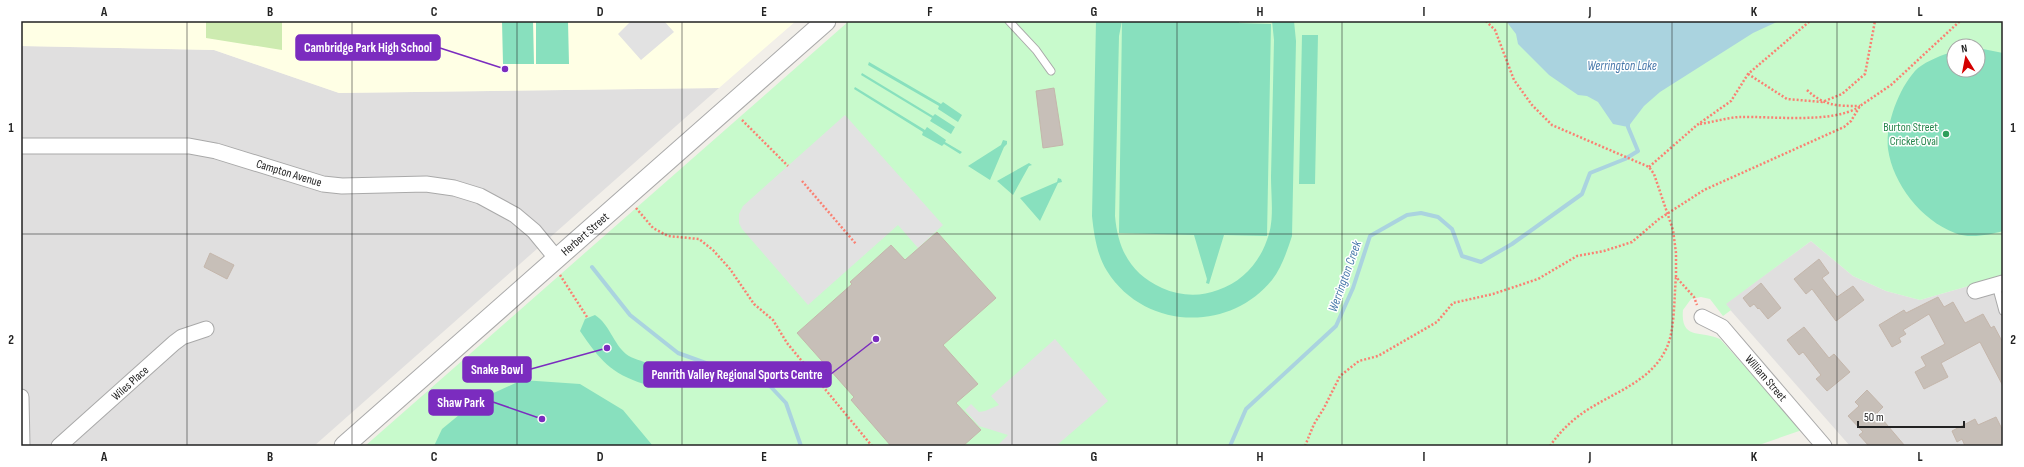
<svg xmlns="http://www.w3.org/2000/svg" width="2024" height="467" font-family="'Sofia Sans Condensed',sans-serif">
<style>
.residential{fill:#e0dfdf}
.education{fill:#ffffe5}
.grass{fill:#cdebb0}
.park{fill:#c8facc;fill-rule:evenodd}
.pitch{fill:#88e0be}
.parking{fill:#e2e2e2}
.water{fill:#aad3df}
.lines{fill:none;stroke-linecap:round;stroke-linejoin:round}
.stream{stroke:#aad3df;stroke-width:4}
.building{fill:#c7bfb8;stroke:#c4b6ab}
.service-casing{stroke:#a9a9a9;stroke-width:9}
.minor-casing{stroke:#a9a9a9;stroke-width:17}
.tertiary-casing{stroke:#a9a9a9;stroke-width:21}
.path{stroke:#fa8072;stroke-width:2.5;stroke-dasharray:2 2;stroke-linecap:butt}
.service{stroke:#fff;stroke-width:7}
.minor{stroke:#fff;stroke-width:15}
.tertiary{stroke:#fff;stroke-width:19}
.grid{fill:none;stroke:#222;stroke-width:1;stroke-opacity:0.55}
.leisure-dot{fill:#2e9e5b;stroke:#fff;stroke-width:1.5}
.labels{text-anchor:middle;stroke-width:3;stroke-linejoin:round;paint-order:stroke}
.leisure-label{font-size:12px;fill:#27864d;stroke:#fff;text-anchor:end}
.street-label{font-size:12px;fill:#222;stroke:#fff}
.water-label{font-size:13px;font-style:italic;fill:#4a7aab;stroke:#fff}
.leader{fill:none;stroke:#7b2cbf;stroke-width:1.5}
.callout-dot{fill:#7b2cbf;stroke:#fff;stroke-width:1.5}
.callout{fill:#7b2cbf;stroke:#7b2cbf;stroke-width:1.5}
.callout-label{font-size:13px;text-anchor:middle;font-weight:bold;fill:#fff}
.neatline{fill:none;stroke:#222;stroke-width:1.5}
.grid-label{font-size:13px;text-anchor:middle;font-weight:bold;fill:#222}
</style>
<rect width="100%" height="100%" fill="#f2efe9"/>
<path class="residential" d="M21 46 214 50 339 93 719 88 314 446H21Z
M1811 241 1853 276 1886 291 1920 300 2003 276V446H1850L1725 304Z"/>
<path class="education" d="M21 21H796L719 88 339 93 214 50 21 46Z"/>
<path class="grass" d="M206 21H282V50L206 38Z"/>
<path class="park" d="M849 21H2003V276L1920 300 1886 291 1853 276 1811 241 1726 304 1731 310 1723 316 1710 299 1701 297 1691 299 1683 310C1680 341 1703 330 1720 339L1802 430 1756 446H365ZM1954 46H1978V70H1954Z"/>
<path class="pitch" d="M502 21H533L534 64H503Z
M536 21H568L569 64H536Z
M1096 21H1122L1119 36 1115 216C1118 250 1131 274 1162 288 1180 296 1200 297 1218 290 1244 281 1261 261 1269 234 1274 217 1271 195 1271 177 1272 131 1273 86 1274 40L1272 21H1294L1296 41 1292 236C1287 251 1282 267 1272 280 1229 333 1144 330 1107 271 1097 255 1094 235 1092 216Z
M1122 21 1197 22 1198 21H1229L1230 23V21H1239V23L1271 24 1267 236 1224 235 1209 284 1206 283 1207 279 1194 235 1119 233Z
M1302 35H1318L1315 184H1299Z
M1978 48 2003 53V231C1989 235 1969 239 1955 233 1921 220 1893 184 1888 149 1885 124 1900 85 1918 68 1927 61 1943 54 1954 52V70H1978Z
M869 62 941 104 943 102 962 115 958 122 938 109 939 106 868 65Z
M862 73 933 116 935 114 955 127 951 134 930 121 932 118 861 75Z
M855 87 925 130 927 127 946 140 945 142 962 152 960 154 944 144 942 146 922 135 923 132 854 89Z
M1003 140 1007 141V144L1004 147 990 180 968 166 1001 145Z
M1029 163 1032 165 1029 166 1013 195 997 181Z
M1058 178 1061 179 1062 182 1058 183 1040 221 1020 198 1057 182Z
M595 315C610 325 613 343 626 354 632 359 643 361 650 364L644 384C610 373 600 360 580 331L585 319Z
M522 380 580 384 623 410 653 446H434L442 429 476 401Z"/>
<path class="parking" d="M631 21H664L674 32 641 60 618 34Z
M845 115 943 225 918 248 898 225 808 305 742 229 739 223V214L743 206Z
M1055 339 1108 401 1056 446H997L1008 435 979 426 965 410 971 404 979 412 985 411 999 405 991 396Z"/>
<path class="water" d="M1506 21H1779L1753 33 1660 92 1644 106 1628 127 1613 124 1598 102 1587 96 1578 95 1549 75 1518 44 1516 34Z"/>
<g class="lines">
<path class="stream" d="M592 267 630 315 678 353 770 386 786 403 801 446
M1230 446 1246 409 1336 326 1353 288 1370 236 1407 215 1421 213 1438 217 1452 229 1462 256 1481 262 1512 244 1582 194 1590 173 1625 159 1638 151 1628 127V123"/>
</g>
<path class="building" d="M1054 88 1063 145 1043 148 1036 91Z
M937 232 996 298 943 345 978 384 956 403 981 430 963 446H891L851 400 854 397 797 333 852 284 850 282 891 245 905 260Z
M210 253 234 265 227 279 204 267Z
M1819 259 1829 273 1822 278 1837 297 1853 286 1864 300 1836 321 1812 289 1806 294 1794 279Z
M1761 283 1781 308 1768 319 1759 308 1758 309 1754 304 1750 307 1743 298Z
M1938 297 1944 307 1953 302 1965 323 1983 314 1991 328 1994 326 2003 343V386L1980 342 1941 363 1948 377 1924 389 1915 372 1926 366 1921 357 1945 344 1929 314 1903 330 1906 334 1899 338 1901 342 1892 347 1879 325 1904 310 1906 313Z
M1804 327 1829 358 1834 354 1850 372 1827 391 1816 379 1821 375 1803 352 1799 355 1787 340Z
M1867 390 1883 407 1877 413 1905 446H1869L1859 435 1863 432 1848 416 1859 406 1855 402Z
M1996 417 2003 431V446H1965L1962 439 1957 442 1952 431 1975 419 1978 425Z"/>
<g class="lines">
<g class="service-casing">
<path id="service" d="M1009 21 1036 50 1051 71
M1996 285 2003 311"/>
</g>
<g class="minor-casing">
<path id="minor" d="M21 146H189L216 151 323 184 342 186 426 184 454 188 480 196 515 215 534 231 557 259
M1975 291 2003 283
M1702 317 1722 327 1824 446
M21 397 22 446
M59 446 174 343 182 337 206 329"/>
</g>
<g class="tertiary-casing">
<path id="tertiary" d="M344 446 826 21"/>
</g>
<path class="path" d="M1486 21 1495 30 1514 80 1532 105 1552 125 1649 167 1654 174 1673 230 1676 253V277L1694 297 1697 305
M1748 74 1787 99 1822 102 1842 94 1865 74 1875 21
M1807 90C1824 106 1837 106 1860 106
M742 120 788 166
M1700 124C1713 122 1726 118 1739 117 1772 116 1831 124 1859 107
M1649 167 1697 125 1731 101 1748 74 1810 21
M802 181 856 244
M636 208 653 228 668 236 699 239 713 250 730 269 754 304 773 320 787 343 872 446
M560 275 587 317
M1305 446 1314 424 1324 408 1340 376 1359 361 1378 356 1437 322 1453 303 1493 294 1538 279 1577 256 1604 251 1632 242 1659 219 1704 190 1844 127 1851 121 1860 106 1891 85 1960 21
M1550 446C1561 430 1575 417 1592 407 1620 390 1653 379 1667 347 1675 329 1674 297 1676 277"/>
<use href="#service" class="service"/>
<use href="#minor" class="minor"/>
<use href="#tertiary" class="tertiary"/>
</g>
<path class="grid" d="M187 21V446M352 21V446M517 21V446M682 21V446M847 21V446M1012 21V446M1177 21V446M1342 21V446M1507 21V446M1672 21V446M1837 21V446M21 234H2003"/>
<circle class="leisure-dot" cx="1946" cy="134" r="4"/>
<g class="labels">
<g class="leisure-label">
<text x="1938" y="131">Burton Street<tspan x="1938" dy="14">Cricket Oval</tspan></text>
</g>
<g class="street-label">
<text transform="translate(289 173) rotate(17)" y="4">Campton Avenue</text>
<text transform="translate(585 234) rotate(-41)" y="4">Herbert Street</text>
<text transform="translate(1766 378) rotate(49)" y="4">William Street</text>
<text transform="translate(130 383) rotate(-42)" y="4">Wiles Place</text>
</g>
<g class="water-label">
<text x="1622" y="70">Werrington Lake</text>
<text transform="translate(1344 276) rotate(-70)" y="5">Werrington Creek</text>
</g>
</g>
<path class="leader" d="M505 69L440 48M607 348L531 369M876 339L831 374M542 419L493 402"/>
<g class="callout-dot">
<circle cx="505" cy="69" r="4"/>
<circle cx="607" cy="348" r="4"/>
<circle cx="876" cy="339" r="4"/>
<circle cx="542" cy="419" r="4"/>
</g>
<g class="callout">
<rect x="296" y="35" width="144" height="25" rx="4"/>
<rect x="463" y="357" width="68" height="25" rx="4"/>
<rect x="644" y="362" width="187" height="25" rx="4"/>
<rect x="429" y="390" width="64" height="25" rx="4"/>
</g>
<g class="callout-label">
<text x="368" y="52">Cambridge Park High School</text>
<text x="497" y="374">Snake Bowl</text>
<text x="737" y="379">Penrith Valley Regional Sports Centre</text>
<text x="461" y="407">Shaw Park</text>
</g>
<rect width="2024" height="467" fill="none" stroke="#ffffff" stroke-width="44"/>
<g transform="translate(1966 58) rotate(350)"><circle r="19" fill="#ffffff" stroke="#a7a7a7"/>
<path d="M0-3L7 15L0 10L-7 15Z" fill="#d40000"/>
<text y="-6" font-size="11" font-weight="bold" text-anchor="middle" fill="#222222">N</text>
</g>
<path d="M1858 421v6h106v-6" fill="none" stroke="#222222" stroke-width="2"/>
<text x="1864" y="421" font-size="12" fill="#222222" stroke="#ffffff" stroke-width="3" paint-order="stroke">50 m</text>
<rect x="22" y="22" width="1980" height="423" class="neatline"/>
<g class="grid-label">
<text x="104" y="16">A</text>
<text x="270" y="16">B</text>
<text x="434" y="16">C</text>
<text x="600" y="16">D</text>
<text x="764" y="16">E</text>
<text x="930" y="16">F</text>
<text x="1094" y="16">G</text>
<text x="1260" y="16">H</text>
<text x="1424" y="16">I</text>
<text x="1590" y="16">J</text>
<text x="1754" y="16">K</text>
<text x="1920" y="16">L</text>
<text x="11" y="132">1</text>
<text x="2013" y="132">1</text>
<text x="11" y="344">2</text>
<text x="2013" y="344">2</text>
<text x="104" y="461">A</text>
<text x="270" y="461">B</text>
<text x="434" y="461">C</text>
<text x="600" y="461">D</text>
<text x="764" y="461">E</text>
<text x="930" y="461">F</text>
<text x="1094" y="461">G</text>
<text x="1260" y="461">H</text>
<text x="1424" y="461">I</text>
<text x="1590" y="461">J</text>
<text x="1754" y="461">K</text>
<text x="1920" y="461">L</text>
</g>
</svg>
